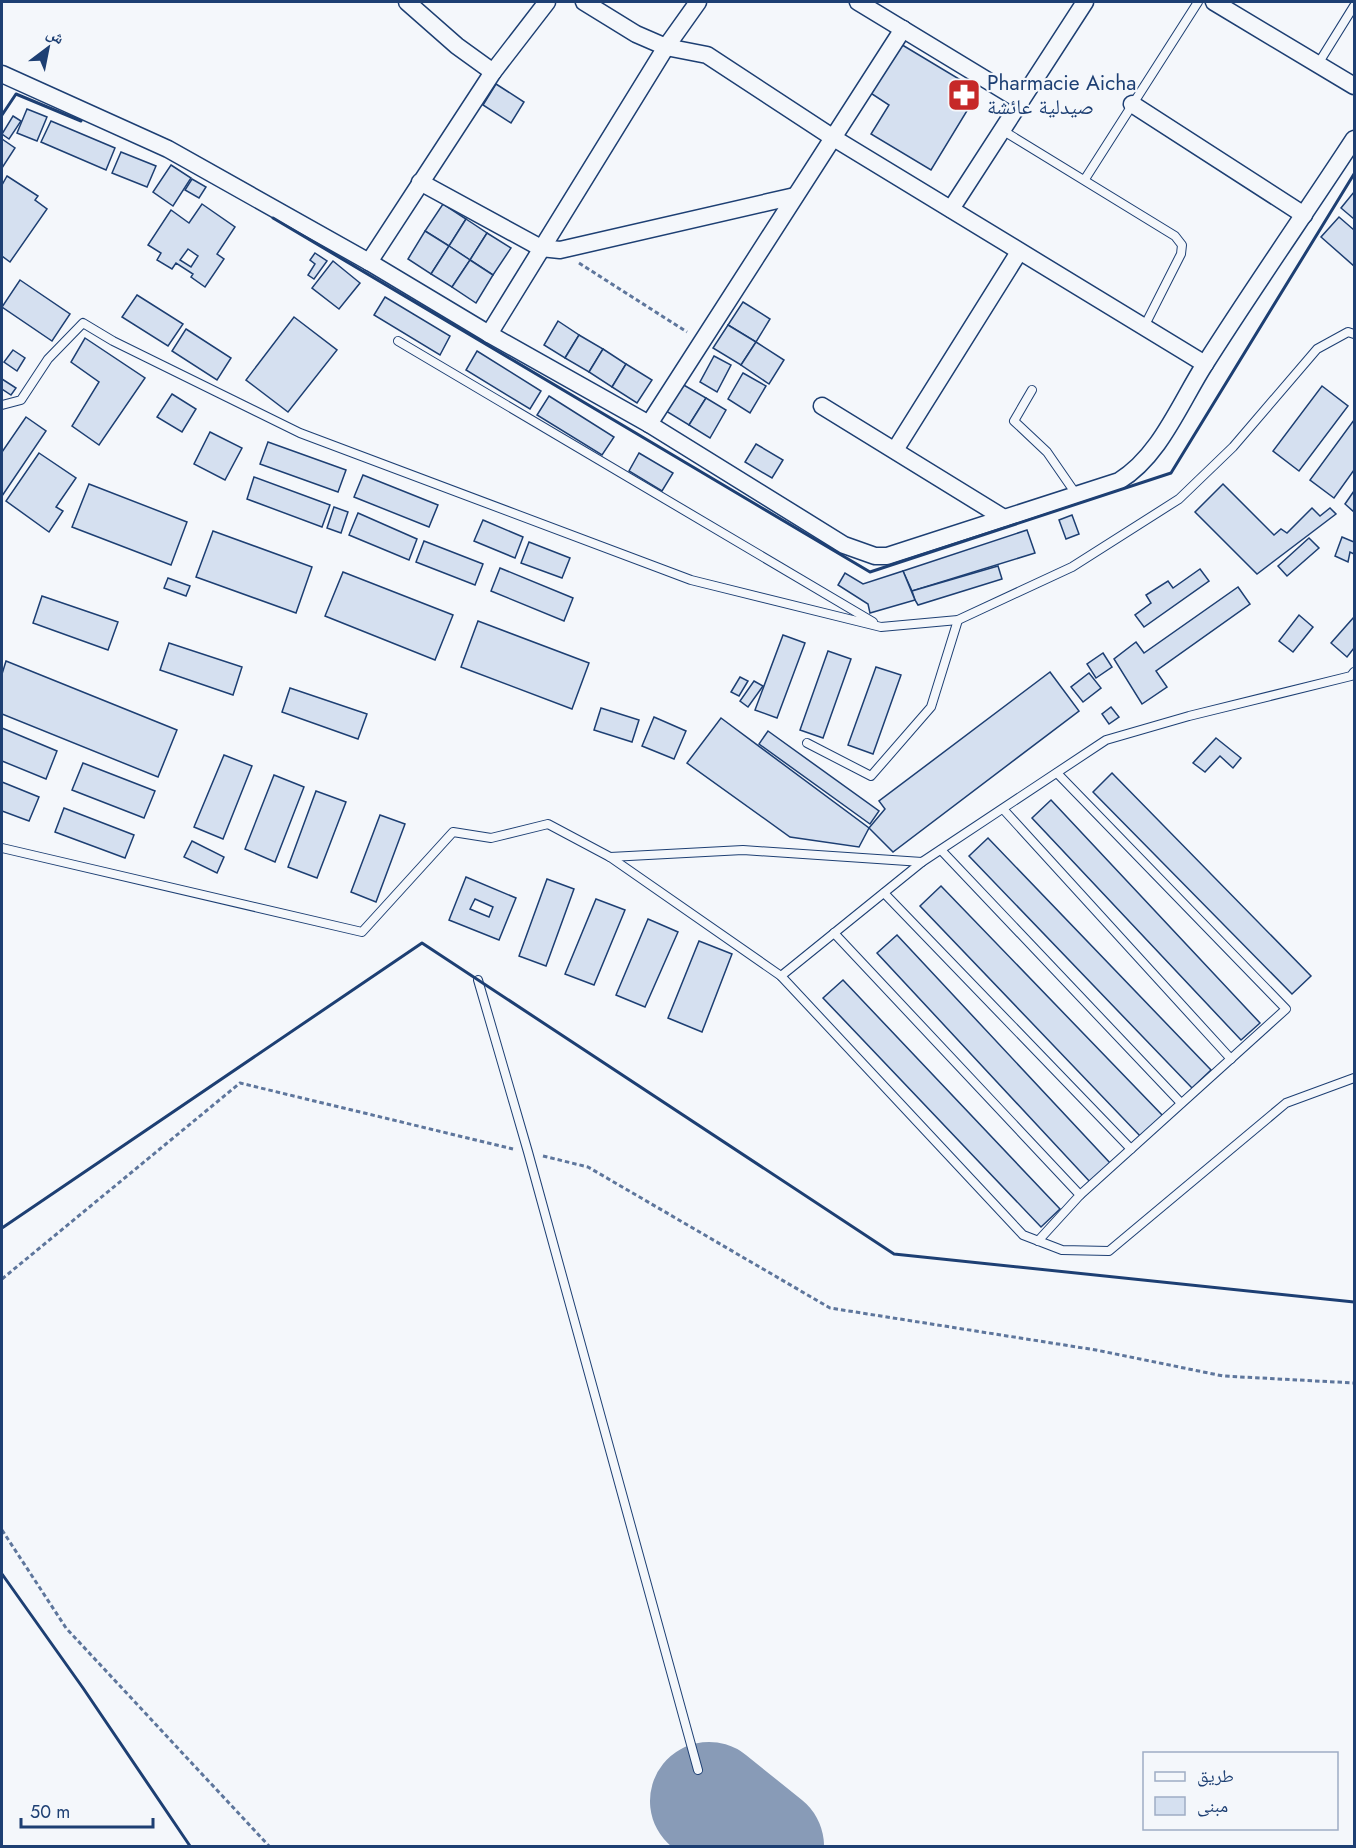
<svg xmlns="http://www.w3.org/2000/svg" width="1356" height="1848" font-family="Jost,'Noto Naskh Arabic',sans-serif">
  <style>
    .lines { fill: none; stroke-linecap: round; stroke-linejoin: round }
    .runway { stroke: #889bb7; stroke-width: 118 }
    .building { fill: #d5e0f0; stroke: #1d3f73; stroke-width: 1.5; fill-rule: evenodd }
    .service-casing { stroke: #1d3f73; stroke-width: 10 }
    .minor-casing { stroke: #1d3f73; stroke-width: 19 }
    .path { stroke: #5e769c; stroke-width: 3; stroke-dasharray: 4.5 3; stroke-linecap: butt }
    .service { stroke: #f4f7fb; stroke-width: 8 }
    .minor { stroke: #f4f7fb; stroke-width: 16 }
    .wall { stroke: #1d3f73; stroke-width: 3 }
    .labels { text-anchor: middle; stroke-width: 4.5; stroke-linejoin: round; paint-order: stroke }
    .poi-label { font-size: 21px; fill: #1d3f73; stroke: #f4f7fb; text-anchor: start }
  </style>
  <rect width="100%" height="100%" fill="#f4f7fb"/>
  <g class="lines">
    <!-- runway -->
    <polyline class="runway" points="709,1801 765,1846"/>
  </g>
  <!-- building -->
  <g class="building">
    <polygon points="899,43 979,91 931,170 871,134 889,105 869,92"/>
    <polygon points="496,84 524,102 511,123 483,105"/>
    <polygon points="27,109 47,117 37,141 17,133"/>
    <polygon points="13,116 21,121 9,139 2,134"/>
    <polygon points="51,121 115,148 106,170 41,142"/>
    <polygon points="2,139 15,148 2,168"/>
    <polygon points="121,152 156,166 147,187 112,173"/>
    <polygon points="171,165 191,178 173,206 153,192"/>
    <polygon points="7,176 38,196 35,200 47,209 10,262 2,256 2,185"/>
    <polygon points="192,179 206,187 199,198 185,190"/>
    <polygon points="1354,192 1354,219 1341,208"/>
    <path d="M 202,204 L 235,227 L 217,254 L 224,259 L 205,287 L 191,277 L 193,274 L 176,263 L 172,269 L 157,260 L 161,253 L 148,245 L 171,210 L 189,223 ZM 188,249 L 198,256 L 191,267 L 180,260 Z"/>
    <polygon points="443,204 466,219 449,246 425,231"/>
    <polygon points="1339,217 1354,230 1354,266 1321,237"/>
    <polygon points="466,219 487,233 470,260 449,246"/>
    <polygon points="425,231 449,246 431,274 408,259"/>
    <polygon points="487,233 511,248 493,275 470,260"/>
    <polygon points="449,246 470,260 452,287 431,274"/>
    <polygon points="315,253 327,261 314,279 308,275 315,264 310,260"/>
    <polygon points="470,260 493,275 476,303 452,287"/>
    <polygon points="333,261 360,283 339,309 312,288"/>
    <polygon points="20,280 70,314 52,341 2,307"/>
    <polygon points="137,295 183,324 168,346 122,317"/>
    <polygon points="385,297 450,336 440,355 374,315"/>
    <polygon points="743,302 770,319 756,342 728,325"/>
    <polygon points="294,317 337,350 288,412 246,380"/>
    <polygon points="558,321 579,335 565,358 544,345"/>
    <polygon points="728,325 756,342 741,365 713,348"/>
    <polygon points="186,329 231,358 217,380 172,351"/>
    <polygon points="579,335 603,349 589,372 565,358"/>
    <polygon points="85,338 145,378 99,445 72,426 99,382 71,362"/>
    <polygon points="756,342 784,360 769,384 741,365"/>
    <polygon points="603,349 626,364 612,387 589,372"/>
    <polygon points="13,350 25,358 17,371 4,362"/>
    <polygon points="477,351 541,391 530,409 466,370"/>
    <polygon points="714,356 731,365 717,392 700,382"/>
    <polygon points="626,364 652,380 637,403 612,387"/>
    <polygon points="743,373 766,386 750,413 728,399"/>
    <polygon points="2,379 16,388 11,395 2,389"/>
    <polygon points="682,384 706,398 689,425 666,411"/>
    <polygon points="1322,386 1348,406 1299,471 1273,451"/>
    <polygon points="172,394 196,409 182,432 157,417"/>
    <polygon points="549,396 614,437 602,455 537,415"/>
    <polygon points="706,398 726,410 710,438 689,425"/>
    <polygon points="26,417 46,431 2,496 2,452"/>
    <polygon points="1354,420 1354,470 1334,498 1310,480"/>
    <polygon points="210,432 242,448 225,480 194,464"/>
    <polygon points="268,442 346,470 338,492 260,464"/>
    <polygon points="756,444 783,460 772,478 745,462"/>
    <polygon points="39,453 76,478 56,507 63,511 49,532 6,501"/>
    <polygon points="639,453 673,473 662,491 629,471"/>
    <polygon points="363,475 438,505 429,527 354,497"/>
    <polygon points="254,477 330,505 322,527 247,499"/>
    <polygon points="89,484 187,522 171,565 72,527"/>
    <polygon points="1223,484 1274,535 1281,529 1287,533 1312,508 1320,516 1330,508 1336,514 1257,574 1195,512"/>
    <polygon points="1354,491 1354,512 1345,504"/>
    <polygon points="334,507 348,512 341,533 327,528"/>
    <polygon points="358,513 417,539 409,560 349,535"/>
    <polygon points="1072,515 1079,534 1066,539 1059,520"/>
    <polygon points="483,520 523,537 515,558 474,541"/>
    <polygon points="1027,530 1035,553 912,591 903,571"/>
    <polygon points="213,531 312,567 296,613 196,577"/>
    <polygon points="1342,537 1354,542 1354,554 1350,552 1348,562 1335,556"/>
    <polygon points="1309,538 1319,548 1287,576 1278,566"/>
    <polygon points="424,541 483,564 475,585 416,562"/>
    <polygon points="529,542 570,558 562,578 521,563"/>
    <polygon points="998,566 1002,579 918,605 915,600 912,591"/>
    <polygon points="500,568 573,598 564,621 491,591"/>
    <polygon points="1200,569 1209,581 1144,627 1135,615 1151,603 1146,595 1168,581 1173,588"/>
    <polygon points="903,571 915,600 870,613 868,604 838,585 845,573 863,584"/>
    <polygon points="343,572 453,615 435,660 325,616"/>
    <polygon points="168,578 190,586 186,596 164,588"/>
    <polygon points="1238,587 1250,604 1156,671 1167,687 1142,704 1114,659 1136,642 1144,653"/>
    <polygon points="42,596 118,622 108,650 33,623"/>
    <polygon points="1299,615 1313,627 1293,652 1279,641"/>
    <polygon points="1354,617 1354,648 1347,657 1331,643"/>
    <polygon points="478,621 589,663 572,709 461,667"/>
    <polygon points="783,635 805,643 777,718 755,710"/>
    <polygon points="169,643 242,667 233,695 160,670"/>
    <polygon points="828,651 851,659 823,738 800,730"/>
    <polygon points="1103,653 1112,667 1096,678 1087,664"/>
    <polygon points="6,661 177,730 158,777 2,714 2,674"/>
    <polygon points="876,667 901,675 873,754 848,745"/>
    <polygon points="1050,672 1079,711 893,852 869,828 885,809 879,801"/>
    <polygon points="1089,673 1101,688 1083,702 1071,687"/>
    <polygon points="740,677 748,681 739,696 731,692"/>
    <polygon points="754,681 763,686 748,707 740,701"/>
    <polygon points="290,688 367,714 358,739 282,712"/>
    <polygon points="1111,707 1119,717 1109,724 1102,714"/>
    <polygon points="601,708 639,720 632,742 594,730"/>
    <polygon points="654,717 686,731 674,759 642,746"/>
    <polygon points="721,718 869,828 859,847 790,837 687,763"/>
    <polygon points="2,728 57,751 46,779 2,761"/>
    <polygon points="768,731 879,811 870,824 759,744"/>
    <polygon points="1216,738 1241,758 1233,768 1220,756 1205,772 1193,763"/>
    <polygon points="224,755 252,766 223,839 194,827"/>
    <polygon points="83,763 155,791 144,818 72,790"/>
    <polygon points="1112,773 1311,976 1292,994 1093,792"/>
    <polygon points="274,775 304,787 275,862 245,849"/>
    <polygon points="2,782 39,797 29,821 2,811"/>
    <polygon points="316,791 346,802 317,878 288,867"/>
    <polygon points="1051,800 1260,1023 1241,1040 1032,818"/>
    <polygon points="64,808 134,835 125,858 55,832"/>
    <polygon points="380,815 405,824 376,902 351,892"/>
    <polygon points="988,838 1211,1070 1192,1088 969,856"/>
    <polygon points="192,841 224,857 217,873 184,857"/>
    <path d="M 466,877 L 516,898 L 499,940 L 449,920 ZM 475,899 L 493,907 L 489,917 L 470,909 Z"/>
    <polygon points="547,879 574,889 546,966 519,956"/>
    <polygon points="941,886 1164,1117 1142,1138 920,906"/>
    <polygon points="596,899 625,910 594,985 565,974"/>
    <polygon points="648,919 678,932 645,1007 616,995"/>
    <polygon points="897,935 1111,1164 1091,1183 877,953"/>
    <polygon points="699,941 732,954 702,1032 668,1018"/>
    <polygon points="843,980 1060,1209 1041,1227 823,998"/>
  </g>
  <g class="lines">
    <defs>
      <g id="service">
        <polyline points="1318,64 1354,6"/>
        <polyline points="1002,130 1175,236 1182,245 1181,254 1144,327"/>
        <polyline points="1085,179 1198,2"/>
        <polyline points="398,341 873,622"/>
        <polyline points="1032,390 1014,421 1047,452 1076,494"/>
        <polyline points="2,405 21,400 48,359 83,323 113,341 300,433 691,580 881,627 958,620 1072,567 1179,499 1233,447 1317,349 1348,332 1354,334"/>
        <polyline points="807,743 871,776 931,707 958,620"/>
        <polyline points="1057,773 1286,1009 1080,1195"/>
        <polyline points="1003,809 1231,1059"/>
        <polyline points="2,848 362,932 453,832 491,838 548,824 610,857 781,976 1023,1235 1062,1250 1109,1251 1286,1103 1354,1078"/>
        <polyline points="941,850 1181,1103"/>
        <polyline points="610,857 743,850 922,862 1106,740 1189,716 1351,676 1354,672"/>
        <polyline points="884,893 1131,1149"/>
        <polyline points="834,933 1080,1195 1038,1241"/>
        <polyline points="781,976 922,862"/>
        <polyline points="478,980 528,1152 698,1770"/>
      </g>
      <g id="minor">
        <polyline points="407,2 457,46 493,72"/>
        <path d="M 547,2 L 493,72 L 369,262 L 489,334 L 649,424 L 844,545 L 875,556 L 887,556 L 1119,481 C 1160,456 1180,403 1205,364 C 1253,288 1305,214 1354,139"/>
        <polyline points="584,2 636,34 666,47 707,55 832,137 1205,364"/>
        <polyline points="858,2 1021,101"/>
        <polyline points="1214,2 1354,86"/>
        <polyline points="2,74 168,149 369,262"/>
        <polyline points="1132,104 1304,215"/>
        <polyline points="420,182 541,248 560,250 795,196"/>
        <polyline points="951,209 1085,2"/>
        <polyline points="489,334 666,47 698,2"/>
        <polyline points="822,406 1004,518"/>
        <polyline points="649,424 903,29"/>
        <polyline points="895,450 1019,252"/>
      </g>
    </defs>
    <!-- service casing -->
    <use href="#service" class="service-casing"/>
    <!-- minor casing -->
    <use href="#minor" class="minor-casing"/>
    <!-- path -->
    <g class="path">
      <polyline points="579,263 687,332"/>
      <polyline points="543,1156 588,1167 830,1308 1096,1350 1223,1376 1354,1383"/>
      <polyline points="2,1279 240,1083 513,1149"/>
      <polyline points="2,1530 66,1628 269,1846"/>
    </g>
    <!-- service -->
    <use href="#service" class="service"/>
    <!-- minor -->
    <use href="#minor" class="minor"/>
    <!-- wall -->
    <g class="wall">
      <polyline points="2,115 16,94 81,121"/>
      <polyline points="273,218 870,572 1171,473 1354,174"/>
      <polyline points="2,1228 422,943 894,1254 1354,1302"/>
      <polyline points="2,1574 83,1688 190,1846"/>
    </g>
  </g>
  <!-- icons -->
  <defs>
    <symbol id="pharmacy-square" viewBox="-11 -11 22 22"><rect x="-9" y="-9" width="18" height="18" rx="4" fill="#c62828" stroke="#f4f7fb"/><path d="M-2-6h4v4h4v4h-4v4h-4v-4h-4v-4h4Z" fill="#fff"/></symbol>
  </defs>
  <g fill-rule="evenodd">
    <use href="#pharmacy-square" x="945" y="76" width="38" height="38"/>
  </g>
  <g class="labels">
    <!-- poi labels -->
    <g class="poi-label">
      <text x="987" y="90">Pharmacie Aicha<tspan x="987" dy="24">صيدلية عائشة</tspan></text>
    </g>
  </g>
  <!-- border -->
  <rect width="1356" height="1848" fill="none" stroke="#1d3f73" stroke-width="6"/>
  <!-- legend -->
  <rect x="1143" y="1752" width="195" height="78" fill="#f4f7fb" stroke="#9eadc5" stroke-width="1.5"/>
  <rect x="1155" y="1772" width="30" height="9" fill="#f4f7fb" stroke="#9eadc5" stroke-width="1.5"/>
  <text x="1197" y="1782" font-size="18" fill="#1d3f73">طريق</text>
  <rect x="1155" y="1797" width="30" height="18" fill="#d5e0f0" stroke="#9eadc5" stroke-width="1.5"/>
  <text x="1197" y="1812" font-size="18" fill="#1d3f73">مبنى</text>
  <!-- north arrow -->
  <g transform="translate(48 48) rotate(32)" stroke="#f4f7fb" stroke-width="4.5" paint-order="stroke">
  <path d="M0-4.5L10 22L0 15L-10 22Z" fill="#1d3f73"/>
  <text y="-9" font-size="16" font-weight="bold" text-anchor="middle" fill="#1d3f73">ش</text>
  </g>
  <!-- scale -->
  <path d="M21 1818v9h132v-9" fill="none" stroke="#1d3f73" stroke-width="3"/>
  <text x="30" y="1818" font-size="18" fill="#1d3f73" stroke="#f4f7fb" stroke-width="4.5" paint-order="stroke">50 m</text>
</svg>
